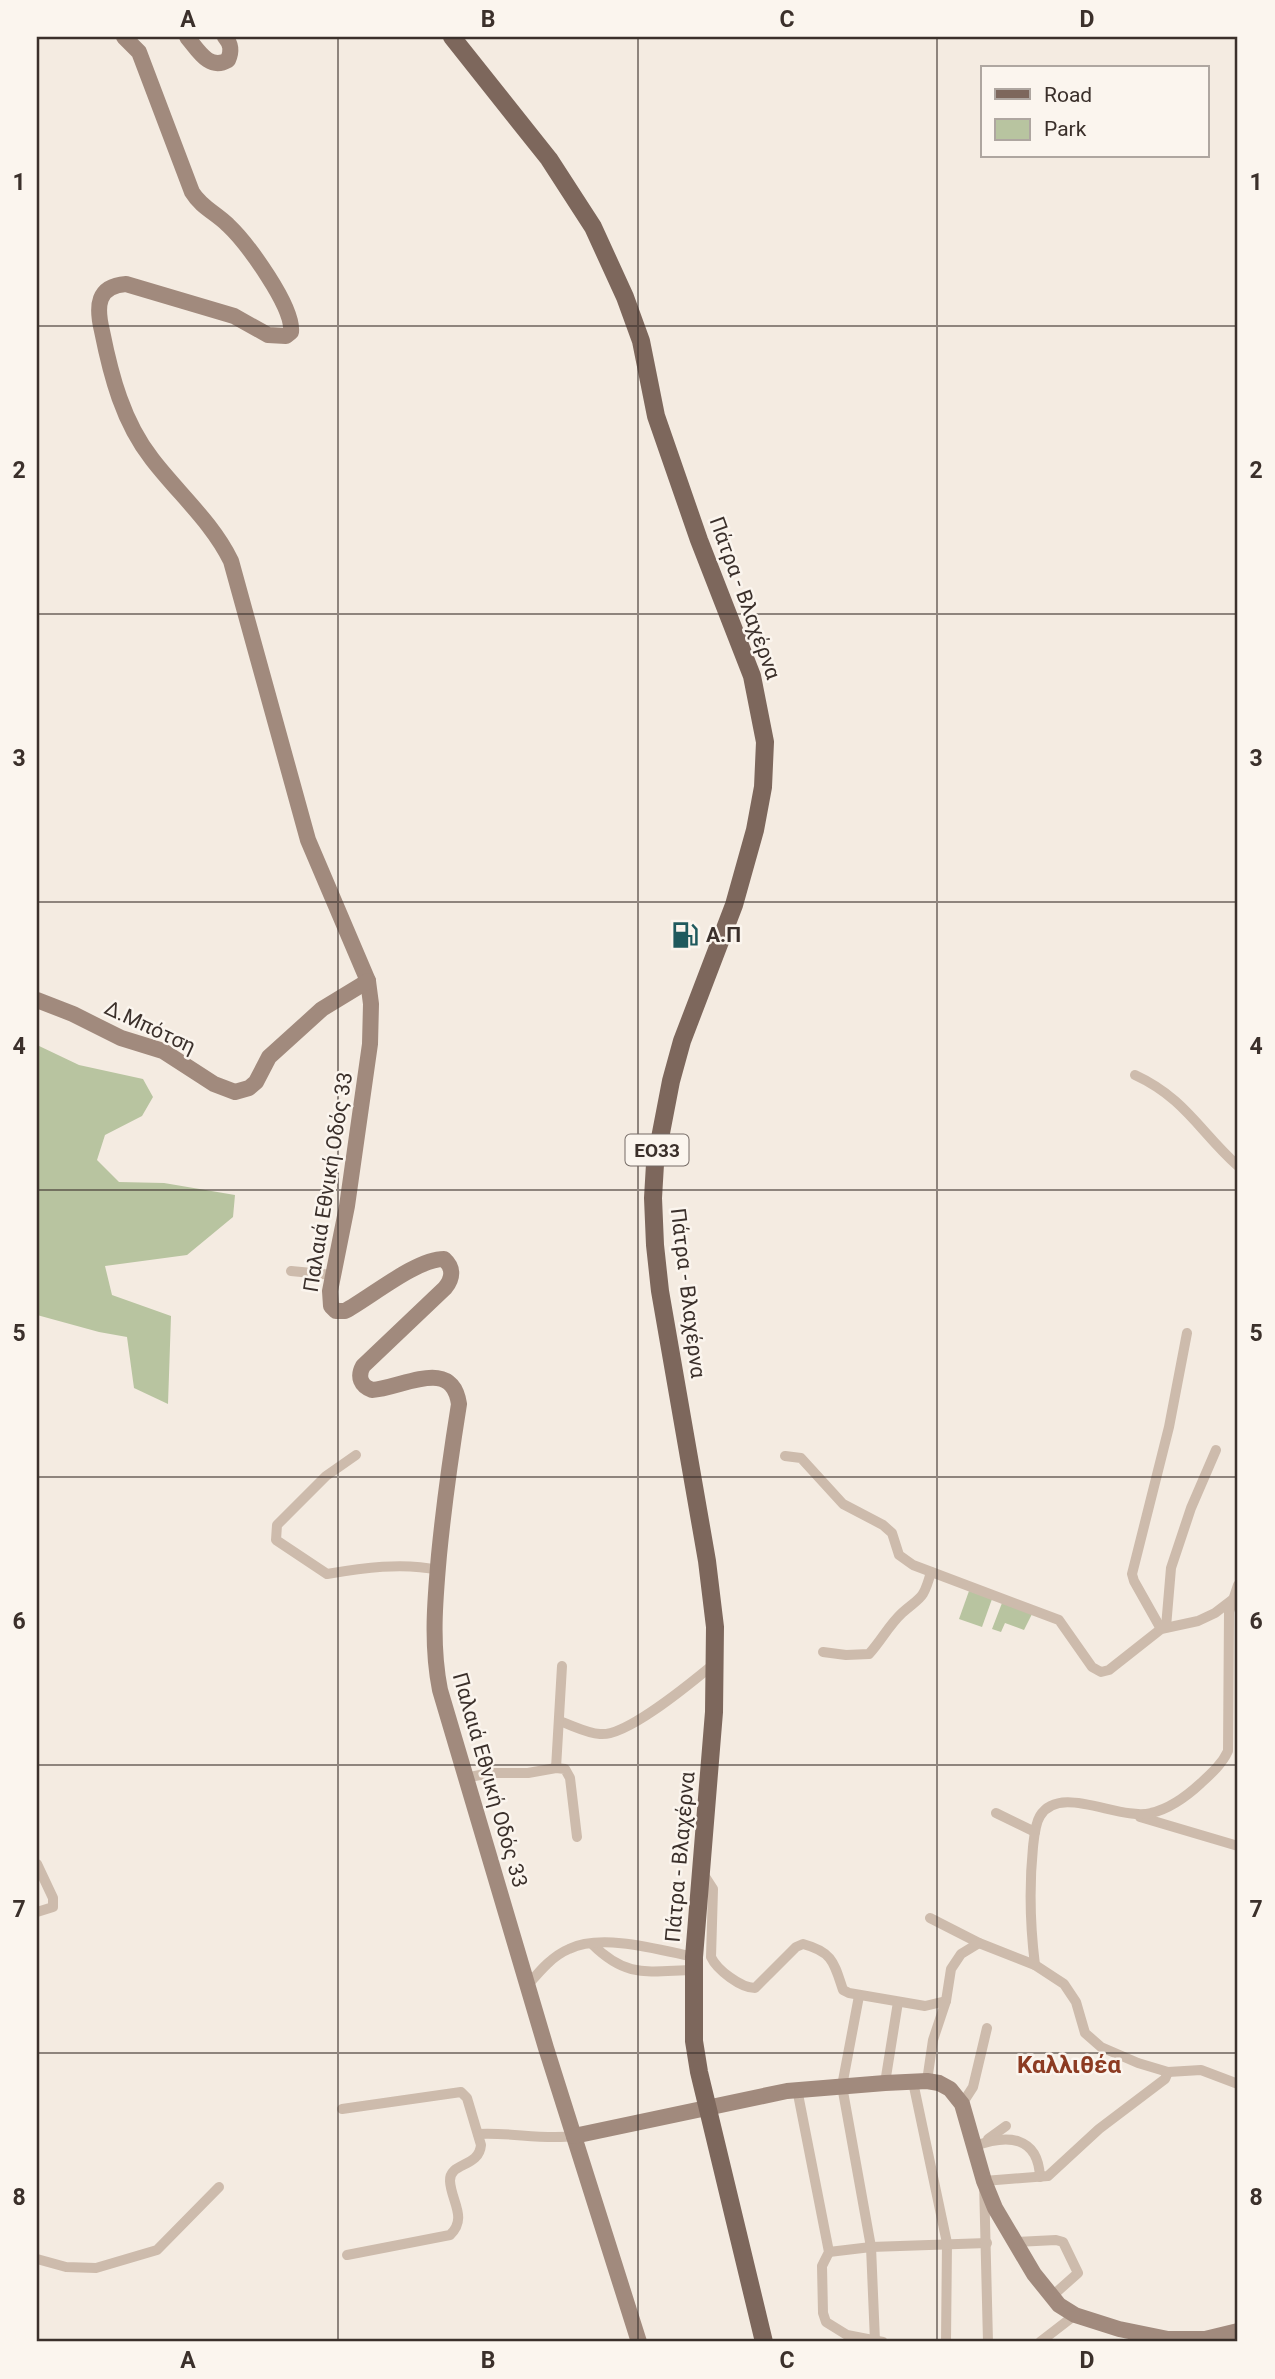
<svg xmlns="http://www.w3.org/2000/svg" width="1275" height="2379" font-family="Roboto,sans-serif">
  <style>
    .green { fill: #b8c4a0 }
    .lines { fill: none; stroke-linecap: round; stroke-linejoin: round }
    .street { stroke: #cdbbac; stroke-width: 10 }
    .secondary { stroke: #a18a7d; stroke-width: 16 }
    .primary { stroke: #7d675c; stroke-width: 18 }
    .grid { fill: none; stroke: #3b302b; stroke-width: 2; stroke-opacity: 0.55 }
    .labels { text-anchor: middle; stroke-width: 5; stroke-linejoin: round; paint-order: stroke }
    .shield { fill: #fbf5ee; stroke: #756b66; stroke-width: 2 }
    .shield-label { font-size: 19px; font-weight: bold; fill: #3b302b }
    .street-label { font-size: 21px; fill: #3b302b; stroke: #fbf5ee }
    .poi-label { font-size: 21px; font-weight: bold; fill: #3b302b; stroke: #fbf5ee; text-anchor: start }
    .quarter-label { font-size: 24px; font-weight: bold; fill: #8c3b22; stroke: #fbf5ee }
    .neatline { fill: none; stroke: #3b302b; stroke-width: 2.5 }
    .grid-label { font-size: 23px; text-anchor: middle; font-weight: bold; fill: #3b302b }
  </style>
  <rect width="100%" height="100%" fill="#f4ebe1"/>
  <!-- green -->
  <g class="green">
    <polygon points="37,1045 79,1065 143,1079 153,1097 142,1116 105,1135 97,1160 119,1182 164,1183 235,1195 233,1217 187,1255 105,1266 112,1295 171,1316 168,1404 134,1388 127,1337 99,1332 37,1315"/>
    <polygon points="969,1591 992,1599 982,1627 959,1619"/>
    <polygon points="1002,1603 1032,1614 1024,1630 1005,1623 1001,1632 992,1629"/>
  </g>
  <g class="lines">
    <!-- street -->
    <g class="street">
      <path d="M 1135,1075 C 1185,1098 1200,1132 1238,1166"/>
      <polyline points="291,1271 333,1275"/>
      <path d="M 356,1455 L 326,1476 L 277,1525 L 276,1540 L 327,1574 C 362,1568 403,1562 438,1570"/>
      <polyline points="785,1456 801,1458 843,1504 883,1525 892,1533 899,1555 913,1565 1059,1620 1092,1667 1101,1672 1109,1670 1161,1629 1198,1621 1215,1613 1232,1600 1238,1600"/>
      <polyline points="1166,1627 1171,1568 1191,1508 1216,1450"/>
      <polyline points="1161,1629 1134,1581 1132,1574 1169,1427 1187,1333"/>
      <path d="M 823,1652 L 846,1655 L 869,1654 C 881,1641 889,1625 902,1613 C 921,1596 923,1601 931,1572"/>
      <path d="M 559,1721 C 572,1725 586,1733 600,1734 C 627,1737 693,1681 715,1663"/>
      <polyline points="556,1768 562,1666"/>
      <polyline points="465,1778 490,1773 528,1773 556,1768 565,1769 570,1778 577,1837"/>
      <polyline points="996,1813 1035,1832"/>
      <polyline points="1140,1817 1238,1846"/>
      <polyline points="37,1864 53,1898 53,1907 37,1912"/>
      <path d="M 702,1872 L 713,1889 L 711,1957 C 717,1970 741,1988 755,1988 L 796,1947 L 803,1944 C 833,1952 834,1963 843,1990 L 849,1993 L 925,2006 L 946,2001"/>
      <polyline points="930,1918 979,1943 1035,1965 1064,1984 1076,2002 1085,2033 1101,2047 1138,2063 1168,2072 1201,2070 1238,2084"/>
      <path d="M 592,1944 C 627,1979 648,1971 694,1970"/>
      <path d="M 1035,1965 C 1030,1925 1029,1887 1033,1847 C 1034,1838 1035,1824 1040,1816 C 1060,1783 1119,1821 1151,1813 C 1169,1809 1187,1796 1201,1783 C 1212,1773 1222,1764 1228,1751 L 1229,1612 L 1238,1585"/>
      <path d="M 527,1986 C 539,1972 552,1956 569,1949 C 602,1933 660,1950 694,1957"/>
      <polyline points="859,1996 842,2086 871,2247 875,2341"/>
      <polyline points="927,2081 933,2040 946,2001 951,1969 961,1954 979,1943"/>
      <polyline points="913,2082 947,2243 946,2342"/>
      <polyline points="885,2083 898,2002"/>
      <polyline points="797,2089 829,2252 822,2266 823,2313 826,2322 847,2335 883,2342"/>
      <polyline points="962,2104 973,2087 987,2028"/>
      <path d="M 342,2109 L 461,2092 L 467,2098 L 481,2145 C 479,2168 449,2162 450,2181 C 451,2201 468,2218 450,2235 L 347,2255"/>
      <path d="M 478,2134 C 510,2132 542,2140 574,2136"/>
      <polyline points="988,2139 1006,2126"/>
      <path d="M 975,2146 C 1008,2134 1038,2136 1040,2177"/>
      <polyline points="1016,2242 1056,2240 1063,2242 1078,2273 1051,2297"/>
      <polyline points="829,2252 871,2247 987,2243"/>
      <polyline points="37,2259 66,2267 96,2268 157,2250 219,2187"/>
      <polyline points="988,2342 984,2181 1048,2176 1099,2129 1165,2079 1168,2072"/>
      <polyline points="1040,2342 1075,2315"/>
    </g>
    <!-- secondary -->
    <g class="secondary">
      <path d="M 124,37 L 139,52 L 192,192 C 201,207 216,213 228,225 C 247,243 294,307 291,332 L 286,336 L 268,335 L 234,316 L 126,284 C 97,286 96,306 102,331 C 111,376 123,422 152,459 C 178,493 212,522 231,561 L 308,840 L 368,981 L 371,1004 L 370,1044 L 347,1206 L 330,1291 L 331,1306 L 336,1311 L 345,1311 C 371,1297 416,1259 444,1259 C 454,1268 453,1278 445,1288 L 363,1366 C 357,1377 361,1386 372,1390 C 403,1388 452,1356 459,1404 C 451,1454 444,1504 439,1555 C 435,1600 431,1645 440,1690 L 546,2048 L 639,2342"/>
      <path d="M 187,37 C 198,50 209,71 228,60 C 232,51 231,44 225,37"/>
      <polyline points="37,1000 73,1014 121,1038 163,1051 214,1084 235,1092 249,1088 256,1082 269,1057 322,1009 368,981"/>
      <polyline points="574,2136 787,2091 885,2083 927,2081 939,2083 950,2089 962,2104 984,2181 995,2208 1034,2274 1059,2305 1075,2315 1119,2329 1168,2339 1205,2339 1238,2331"/>
    </g>
    <!-- primary -->
    <polyline class="primary" points="452,37 549,159 593,227 625,297 641,341 656,416 699,540 752,676 765,742 763,787 755,830 734,905 682,1041 671,1081 655,1164 653,1198 655,1245 660,1291 707,1561 715,1627 714,1712 694,1957 694,2041 699,2072 764,2342"/>
  </g>
  <!-- grid -->
  <path class="grid" d="M 338,37 L 338,2342M 638,37 L 638,2342M 937,37 L 937,2342M 37,326 L 1238,326M 37,614 L 1238,614M 37,902 L 1238,902M 37,1190 L 1238,1190M 37,1477 L 1238,1477M 37,1765 L 1238,1765M 37,2053 L 1238,2053"/>
  <!-- icons -->
  <defs>
    <symbol id="fuel-bare" viewBox="-9 -9 18 18"><path d="M-5.5-6h7V0h2V4h1.3V-2.5L3-4.5l.8-.8L6-3V5H2.5V1h-1V6h-7ZM-4.2-4.7v3.2H.2V-4.7Z" fill="#1f5a5e" stroke="#fbf5ee" stroke-width="2.5" paint-order="stroke"/></symbol>
  </defs>
  <g fill-rule="evenodd">
    <use href="#fuel-bare" x="666" y="916" width="38" height="38"/>
  </g>
  <g class="labels">
    <!-- shield labels -->
    <rect class="shield" x="625.5" y="1134.5" width="63" height="31" rx="5"/>
    <g class="shield-label">
      <text x="657" y="1157">ΕΟ33</text>
    </g>
    <!-- street labels -->
    <g class="street-label">
      <text transform="translate(745 598) rotate(70)" y="7">Πάτρα - Βλαχέρνα</text>
      <text transform="translate(150 1027) rotate(25)" y="7">Δ.Μπότση</text>
      <text transform="translate(328 1182) rotate(-81)" y="7">Παλαιά Εθνική Οδός 33</text>
      <text transform="translate(688 1293) rotate(83)" y="7">Πάτρα - Βλαχέρνα</text>
      <text transform="translate(490 1780) rotate(74)" y="7">Παλαιά Εθνική Οδός 33</text>
      <text transform="translate(680 1857) rotate(-85)" y="7">Πάτρα - Βλαχέρνα</text>
    </g>
    <!-- poi labels -->
    <g class="poi-label">
      <text x="706" y="942">Α.Π</text>
    </g>
    <!-- quarter labels -->
    <g class="quarter-label">
      <text x="1069" y="2073">Καλλιθέα</text>
    </g>
  </g>
  <!-- border -->
  <rect width="1275" height="2379" fill="none" stroke="#fbf5ee" stroke-width="77"/>
  <!-- legend -->
  <rect x="981" y="66" width="228" height="91" fill="#fbf5ee" stroke="#aea6a0" stroke-width="2"/>
  <rect x="995" y="89" width="35" height="10" fill="#7d675c" stroke="#aea6a0" stroke-width="2"/>
  <text x="1044" y="102" font-size="21" fill="#3b302b">Road</text>
  <rect x="995" y="119" width="35" height="21" fill="#b8c4a0" stroke="#aea6a0" stroke-width="2"/>
  <text x="1044" y="136" font-size="21" fill="#3b302b">Park</text>
  <rect x="38" y="38" width="1198" height="2302" class="neatline"/>
  <g class="grid-label">
    <text x="188" y="27">A</text>
    <text x="488" y="27">B</text>
    <text x="787" y="27">C</text>
    <text x="1087" y="27">D</text>
    <text x="19" y="190">1</text>
    <text x="1256" y="190">1</text>
    <text x="19" y="478">2</text>
    <text x="1256" y="478">2</text>
    <text x="19" y="766">3</text>
    <text x="1256" y="766">3</text>
    <text x="19" y="1054">4</text>
    <text x="1256" y="1054">4</text>
    <text x="19" y="1341">5</text>
    <text x="1256" y="1341">5</text>
    <text x="19" y="1629">6</text>
    <text x="1256" y="1629">6</text>
    <text x="19" y="1917">7</text>
    <text x="1256" y="1917">7</text>
    <text x="19" y="2205">8</text>
    <text x="1256" y="2205">8</text>
    <text x="188" y="2368">A</text>
    <text x="488" y="2368">B</text>
    <text x="787" y="2368">C</text>
    <text x="1087" y="2368">D</text>
  </g>
</svg>
